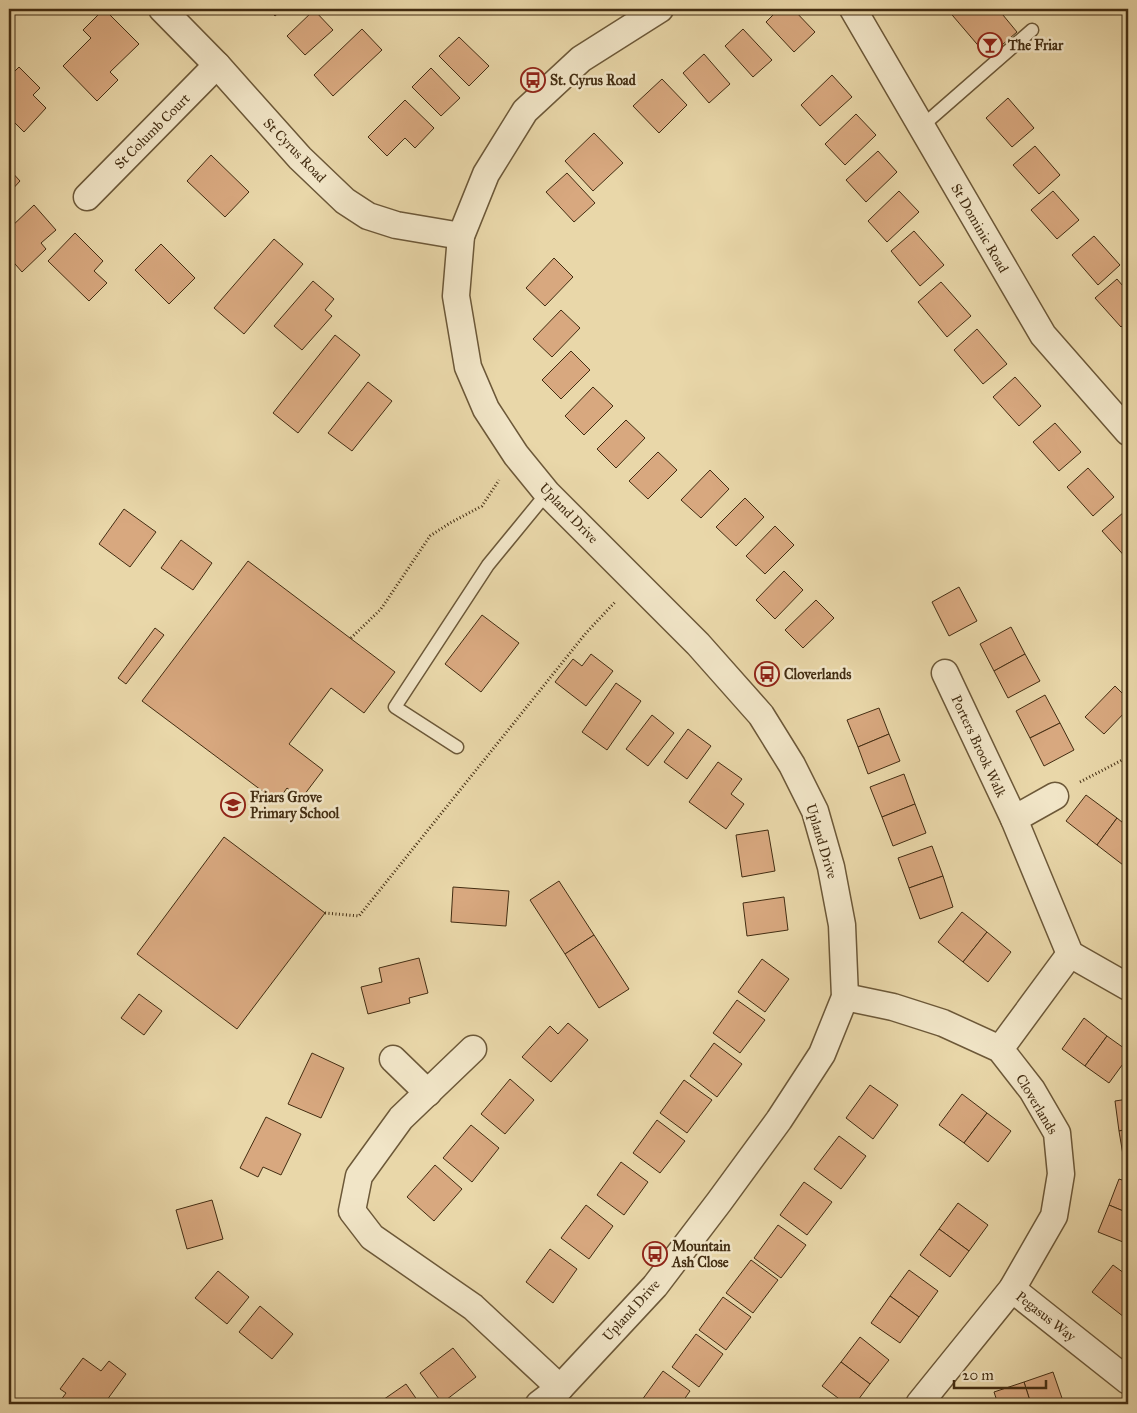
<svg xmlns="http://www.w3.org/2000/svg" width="1137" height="1413" font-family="'IM FELL Great Primer',serif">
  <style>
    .building { fill: #d8a87f; stroke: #432d12 }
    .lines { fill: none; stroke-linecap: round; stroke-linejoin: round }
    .lane-casing { stroke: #6c5838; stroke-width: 15 }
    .street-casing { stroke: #6c5838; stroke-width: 29 }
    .path { stroke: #432d12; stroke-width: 3; stroke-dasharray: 1 2.5; stroke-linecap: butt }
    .lane { stroke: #f1e5c7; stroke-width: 12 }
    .street { stroke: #f1e5c7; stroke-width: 26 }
    .labels { text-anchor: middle; stroke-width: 5; stroke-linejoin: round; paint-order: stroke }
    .poi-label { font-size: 14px; font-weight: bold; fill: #432d12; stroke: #f1e5c7; text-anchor: start }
    .street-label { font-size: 14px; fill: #432d12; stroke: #f1e5c7 }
  </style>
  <rect width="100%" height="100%" fill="#e9d7a9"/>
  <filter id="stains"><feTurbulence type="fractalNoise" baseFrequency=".004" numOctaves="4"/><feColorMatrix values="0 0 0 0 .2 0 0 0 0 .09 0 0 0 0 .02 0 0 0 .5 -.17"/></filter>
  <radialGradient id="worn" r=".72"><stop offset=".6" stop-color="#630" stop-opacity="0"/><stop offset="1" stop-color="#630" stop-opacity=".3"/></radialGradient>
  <!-- building -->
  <g class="building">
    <polygon points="104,9 139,44 110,72 118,80 97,101 63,66 91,38 83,30"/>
    <polygon points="268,9 283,9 275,16"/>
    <polygon points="779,9 793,9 815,32 794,52 766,22"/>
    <polygon points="947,9 998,9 1017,32 988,57"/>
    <polygon points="314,10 333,30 305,55 287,36"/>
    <polygon points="362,29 382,50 333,96 314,75"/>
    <polygon points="743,29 772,60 753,77 725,46"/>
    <polygon points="459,37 489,66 469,86 439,56"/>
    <polygon points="704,54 730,84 709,103 683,73"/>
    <polygon points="19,67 40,88 33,95 46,108 24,132 9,117 9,77"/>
    <polygon points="431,68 460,98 441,116 412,87"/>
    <polygon points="832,75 852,97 820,126 801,105"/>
    <polygon points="662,79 687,105 659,133 633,106"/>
    <polygon points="1008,98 1034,128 1012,147 986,118"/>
    <polygon points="405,100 434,128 415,148 405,138 387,156 368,137"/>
    <polygon points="856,114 876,135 845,165 825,144"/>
    <polygon points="594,133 623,163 593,191 565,161"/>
    <polygon points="1035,146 1060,175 1039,194 1013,165"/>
    <polygon points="878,151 897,172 866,202 846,180"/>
    <polygon points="211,155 249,192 225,217 187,181"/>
    <polygon points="9,169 20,181 9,193"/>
    <polygon points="567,173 595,203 574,222 546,192"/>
    <polygon points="899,191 919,212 887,242 868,221"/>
    <polygon points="1053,191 1079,220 1057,239 1031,210"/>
    <polygon points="34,205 56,230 41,243 46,249 22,272 9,257 9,229"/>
    <polygon points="914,231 944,265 920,286 891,251"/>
    <polygon points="75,233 103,261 94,271 107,283 89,301 48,261"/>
    <polygon points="1094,236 1120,265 1098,285 1072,255"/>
    <polygon points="274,239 303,264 244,334 214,308"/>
    <polygon points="161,244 195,278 169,304 135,270"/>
    <polygon points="554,258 573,277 545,306 526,288"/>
    <polygon points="1117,279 1128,292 1128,321 1121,327 1095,298"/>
    <polygon points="313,281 334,299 325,310 332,316 302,350 274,326"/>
    <polygon points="941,282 971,316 947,337 918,302"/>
    <polygon points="561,310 580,328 552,357 533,339"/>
    <polygon points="977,329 1007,364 983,384 954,350"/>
    <polygon points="335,335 360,355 298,433 273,413"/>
    <polygon points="571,351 590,370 561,399 542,380"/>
    <polygon points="1015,377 1041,406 1019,426 993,397"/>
    <polygon points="368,382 392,401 352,451 328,433"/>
    <polygon points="593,387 613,406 584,435 565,416"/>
    <polygon points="626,420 645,438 616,468 597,449"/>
    <polygon points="1055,423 1081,452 1059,471 1033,442"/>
    <polygon points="658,452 677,470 648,499 629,481"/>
    <polygon points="1088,468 1114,497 1093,516 1067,487"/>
    <polygon points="710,470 729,489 701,518 681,500"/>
    <polygon points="745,498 764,517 736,546 716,527"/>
    <polygon points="124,509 156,532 130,567 99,544"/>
    <polygon points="1124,512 1128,517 1128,560 1102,531"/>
    <polygon points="775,526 794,545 765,574 746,556"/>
    <polygon points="181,540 212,563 193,590 161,568"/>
    <polygon points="248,561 395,672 364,713 331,688 289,744 323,770 301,799 287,788 277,802 142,701"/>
    <polygon points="784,571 803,590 775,619 756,600"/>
    <polygon points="959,587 977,621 949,636 932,602"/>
    <polygon points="816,600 834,618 803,648 785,630"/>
    <polygon points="482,615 519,643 481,692 445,664"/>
    <polygon points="1011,627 1025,654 994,671 980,644"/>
    <polygon points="155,628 164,635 126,684 118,678"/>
    <polygon points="591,654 613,671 586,706 555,682 573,659 582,666"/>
    <polygon points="1025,654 1040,681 1008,698 994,671"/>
    <polygon points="616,683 641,701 607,750 582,732"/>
    <polygon points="1115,686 1128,699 1128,709 1104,734 1085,717"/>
    <polygon points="1045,695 1060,723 1030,738 1016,711"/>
    <polygon points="879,708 889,734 858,747 847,720"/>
    <polygon points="652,715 674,733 648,766 626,749"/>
    <polygon points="1060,723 1074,750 1044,766 1030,738"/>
    <polygon points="688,729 711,746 687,779 664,762"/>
    <polygon points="889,734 900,761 868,774 858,747"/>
    <polygon points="718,762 742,779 731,794 744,804 726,829 689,802"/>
    <polygon points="904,774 915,804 882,817 870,787"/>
    <polygon points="1086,795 1117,818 1097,845 1066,821"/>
    <polygon points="915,804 926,833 893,846 882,817"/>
    <polygon points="1117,818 1128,827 1127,868 1097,845"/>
    <polygon points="768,830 775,871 742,877 736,835"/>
    <polygon points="224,837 325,913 237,1029 137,954"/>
    <polygon points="932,846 943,876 909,888 898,858"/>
    <polygon points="943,876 953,907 920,919 909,888"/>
    <polygon points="559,881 594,935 565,954 530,900"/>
    <polygon points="453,887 509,891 506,926 451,922"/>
    <polygon points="784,897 788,930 747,936 743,903"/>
    <polygon points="962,912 987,932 963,962 938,942"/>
    <polygon points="987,932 1011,952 988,982 963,962"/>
    <polygon points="594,935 629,989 599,1008 565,954"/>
    <polygon points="419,958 428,993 409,998 410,1003 368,1014 361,987 382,982 379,968"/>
    <polygon points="762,959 789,979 765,1012 738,992"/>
    <polygon points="139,994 162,1011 144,1035 121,1018"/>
    <polygon points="737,1000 765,1020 740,1053 713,1033"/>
    <polygon points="1084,1018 1107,1036 1085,1066 1062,1049"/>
    <polygon points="568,1023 588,1040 551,1082 522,1057 550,1026 558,1034"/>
    <polygon points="1107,1036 1128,1051 1128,1057 1109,1083 1085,1066"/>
    <polygon points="714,1043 742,1064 717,1097 690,1076"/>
    <polygon points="312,1053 344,1068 321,1118 288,1104"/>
    <polygon points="510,1079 534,1100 505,1134 481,1114"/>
    <polygon points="684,1080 712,1100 687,1133 660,1113"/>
    <polygon points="870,1085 898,1105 873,1139 846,1118"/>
    <polygon points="962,1094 987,1113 964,1143 939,1125"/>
    <polygon points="1128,1099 1128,1129 1119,1131 1115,1101"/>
    <polygon points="987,1113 1011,1131 988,1162 964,1143"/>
    <polygon points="266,1117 301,1134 281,1175 263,1167 258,1177 240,1168"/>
    <polygon points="657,1120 685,1141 660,1173 633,1153"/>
    <polygon points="471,1125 499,1148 472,1182 443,1158"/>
    <polygon points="1128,1129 1128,1160 1124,1161 1119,1131"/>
    <polygon points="839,1136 866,1156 841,1189 814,1169"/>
    <polygon points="621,1162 648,1182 624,1215 597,1195"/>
    <polygon points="435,1165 462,1189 434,1221 407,1197"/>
    <polygon points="1119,1179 1128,1182 1128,1213 1109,1205"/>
    <polygon points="804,1182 832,1202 807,1235 780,1215"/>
    <polygon points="212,1200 223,1239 187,1249 176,1210"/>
    <polygon points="958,1203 988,1225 969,1251 939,1229"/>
    <polygon points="586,1205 613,1226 589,1259 561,1238"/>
    <polygon points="1109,1205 1128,1213 1128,1244 1098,1232"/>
    <polygon points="778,1225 806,1245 781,1278 754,1258"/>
    <polygon points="939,1229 969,1251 950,1277 920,1255"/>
    <polygon points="550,1249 577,1269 553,1303 526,1282"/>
    <polygon points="751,1260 778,1280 753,1313 726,1293"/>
    <polygon points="1113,1265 1128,1276 1128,1310 1124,1317 1092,1292"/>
    <polygon points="909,1270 938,1291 919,1317 890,1296"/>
    <polygon points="218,1271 249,1297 227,1324 195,1298"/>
    <polygon points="890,1296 919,1317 900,1343 871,1323"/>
    <polygon points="723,1297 751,1317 726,1350 699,1330"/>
    <polygon points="260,1306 293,1334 272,1359 239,1332"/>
    <polygon points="696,1334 723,1354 699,1387 672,1367"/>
    <polygon points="860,1337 889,1360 870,1384 841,1362"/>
    <polygon points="453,1348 476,1377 442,1403 420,1373"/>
    <polygon points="83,1358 101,1371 109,1361 126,1374 104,1404 58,1404 66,1393 60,1389"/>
    <polygon points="841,1362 870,1384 855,1404 846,1404 822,1386"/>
    <polygon points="663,1371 690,1391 681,1404 639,1404"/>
    <polygon points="1053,1372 1064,1404 1031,1404 1024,1382"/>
    <polygon points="1024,1382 1031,1404 998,1404 994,1392"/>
    <polygon points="406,1384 420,1404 377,1404"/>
  </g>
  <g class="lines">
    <defs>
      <g id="lane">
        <polyline points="921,127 1032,30"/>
        <polyline points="457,747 395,707 488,565 547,493"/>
      </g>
      <g id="street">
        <polyline points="162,9 217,65 300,158 345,201 368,216 396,225 461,236"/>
        <polyline points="853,9 1043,335 1128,432"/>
        <polyline points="87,197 217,65"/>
        <polyline points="945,673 1014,819 1070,954 1128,987"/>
        <polyline points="1014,819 1055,796"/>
        <polyline points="845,997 893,1007 943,1023 1000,1049 1032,1090 1057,1133 1061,1174 1054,1216 1012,1289 919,1404"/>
        <polyline points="473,1049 401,1118 359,1176 352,1211 372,1237 473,1307 560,1388"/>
        <polyline points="1000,1049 1070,954"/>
        <polyline points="393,1059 428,1093"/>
        <polyline points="1012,1289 1128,1381"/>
        <polyline points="539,1404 560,1388 655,1286 719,1202 779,1120 822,1054 845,997 842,925 831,867 815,811 792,765 761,715 698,644 547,493 516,455 486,409 468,367 456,296 461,236 486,174 525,111 581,59 660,9"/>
      </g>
    </defs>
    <!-- lane casing -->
    <use href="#lane" class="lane-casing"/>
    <!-- street casing -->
    <use href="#street" class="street-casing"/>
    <!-- path -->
    <g class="path">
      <polyline points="351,638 381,609 430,536 450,523 482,506 499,480"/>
      <polyline points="1080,782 1128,757"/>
      <polyline points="325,913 359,916 586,633 616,601"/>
    </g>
    <!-- lane -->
    <use href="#lane" class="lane"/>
    <!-- street -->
    <use href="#street" class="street"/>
  </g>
  <!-- icons -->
  <defs>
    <symbol id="bar-ring" viewBox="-11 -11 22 22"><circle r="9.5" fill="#f1e5c7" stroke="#8f2418" stroke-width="1.5"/><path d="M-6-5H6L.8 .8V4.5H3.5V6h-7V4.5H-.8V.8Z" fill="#8f2418"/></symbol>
    <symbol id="bus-ring" viewBox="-11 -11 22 22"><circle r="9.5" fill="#f1e5c7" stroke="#8f2418" stroke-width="1.5"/><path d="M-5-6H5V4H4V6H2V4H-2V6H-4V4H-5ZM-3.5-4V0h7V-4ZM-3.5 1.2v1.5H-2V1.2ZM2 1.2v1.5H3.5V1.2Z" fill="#8f2418"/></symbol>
    <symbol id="school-ring" viewBox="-11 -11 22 22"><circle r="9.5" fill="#f1e5c7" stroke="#8f2418" stroke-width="1.5"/><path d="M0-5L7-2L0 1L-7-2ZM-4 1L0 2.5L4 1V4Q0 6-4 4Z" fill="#8f2418"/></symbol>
  </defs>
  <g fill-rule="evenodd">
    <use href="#bar-ring" x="976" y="31" width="28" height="28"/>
    <use href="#bus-ring" x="519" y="66" width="28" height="28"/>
    <use href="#bus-ring" x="753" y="660" width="28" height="28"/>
    <use href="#school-ring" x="219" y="791" width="28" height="28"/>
    <use href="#bus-ring" x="641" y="1240" width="28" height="28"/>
  </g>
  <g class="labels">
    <!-- poi labels -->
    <g class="poi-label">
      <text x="1008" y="50">The Friar</text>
      <text x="550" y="85">St. Cyrus Road</text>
      <text x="784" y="679">Cloverlands</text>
      <text x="250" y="802">Friars Grove<tspan x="250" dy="16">Primary School</tspan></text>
      <text x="672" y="1251">Mountain<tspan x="672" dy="16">Ash Close</tspan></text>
    </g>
    <!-- street labels -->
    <g class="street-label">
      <text transform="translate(152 131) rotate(-45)" y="5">St Columb Court</text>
      <text transform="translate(295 150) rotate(46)" y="5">St Cyrus Road</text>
      <text transform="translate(980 228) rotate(60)" y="5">St Dominic Road</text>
      <text transform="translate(569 513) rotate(46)" y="5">Upland Drive</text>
      <text transform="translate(979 746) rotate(65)" y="5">Porters Brook Walk</text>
      <text transform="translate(822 841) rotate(73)" y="5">Upland Drive</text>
      <text transform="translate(1037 1104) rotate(59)" y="5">Cloverlands</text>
      <text transform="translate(631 1310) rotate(-48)" y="5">Upland Drive</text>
      <text transform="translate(1046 1316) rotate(38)" y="5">Pegasus Way</text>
    </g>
  </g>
  <!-- margin -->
  <rect width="1137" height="1413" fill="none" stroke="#e9d7a9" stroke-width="30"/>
  <rect x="10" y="10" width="1117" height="1393" fill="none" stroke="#432d12" stroke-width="2.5"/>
  <rect x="15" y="15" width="1107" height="1383" fill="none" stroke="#432d12"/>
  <!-- scale -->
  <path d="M954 1380v8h92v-8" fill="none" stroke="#432d12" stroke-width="2.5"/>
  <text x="962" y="1380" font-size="15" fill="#432d12" stroke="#f1e5c7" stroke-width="4" paint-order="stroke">20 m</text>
  <rect width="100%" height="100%" filter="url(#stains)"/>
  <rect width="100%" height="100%" fill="url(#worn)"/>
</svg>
